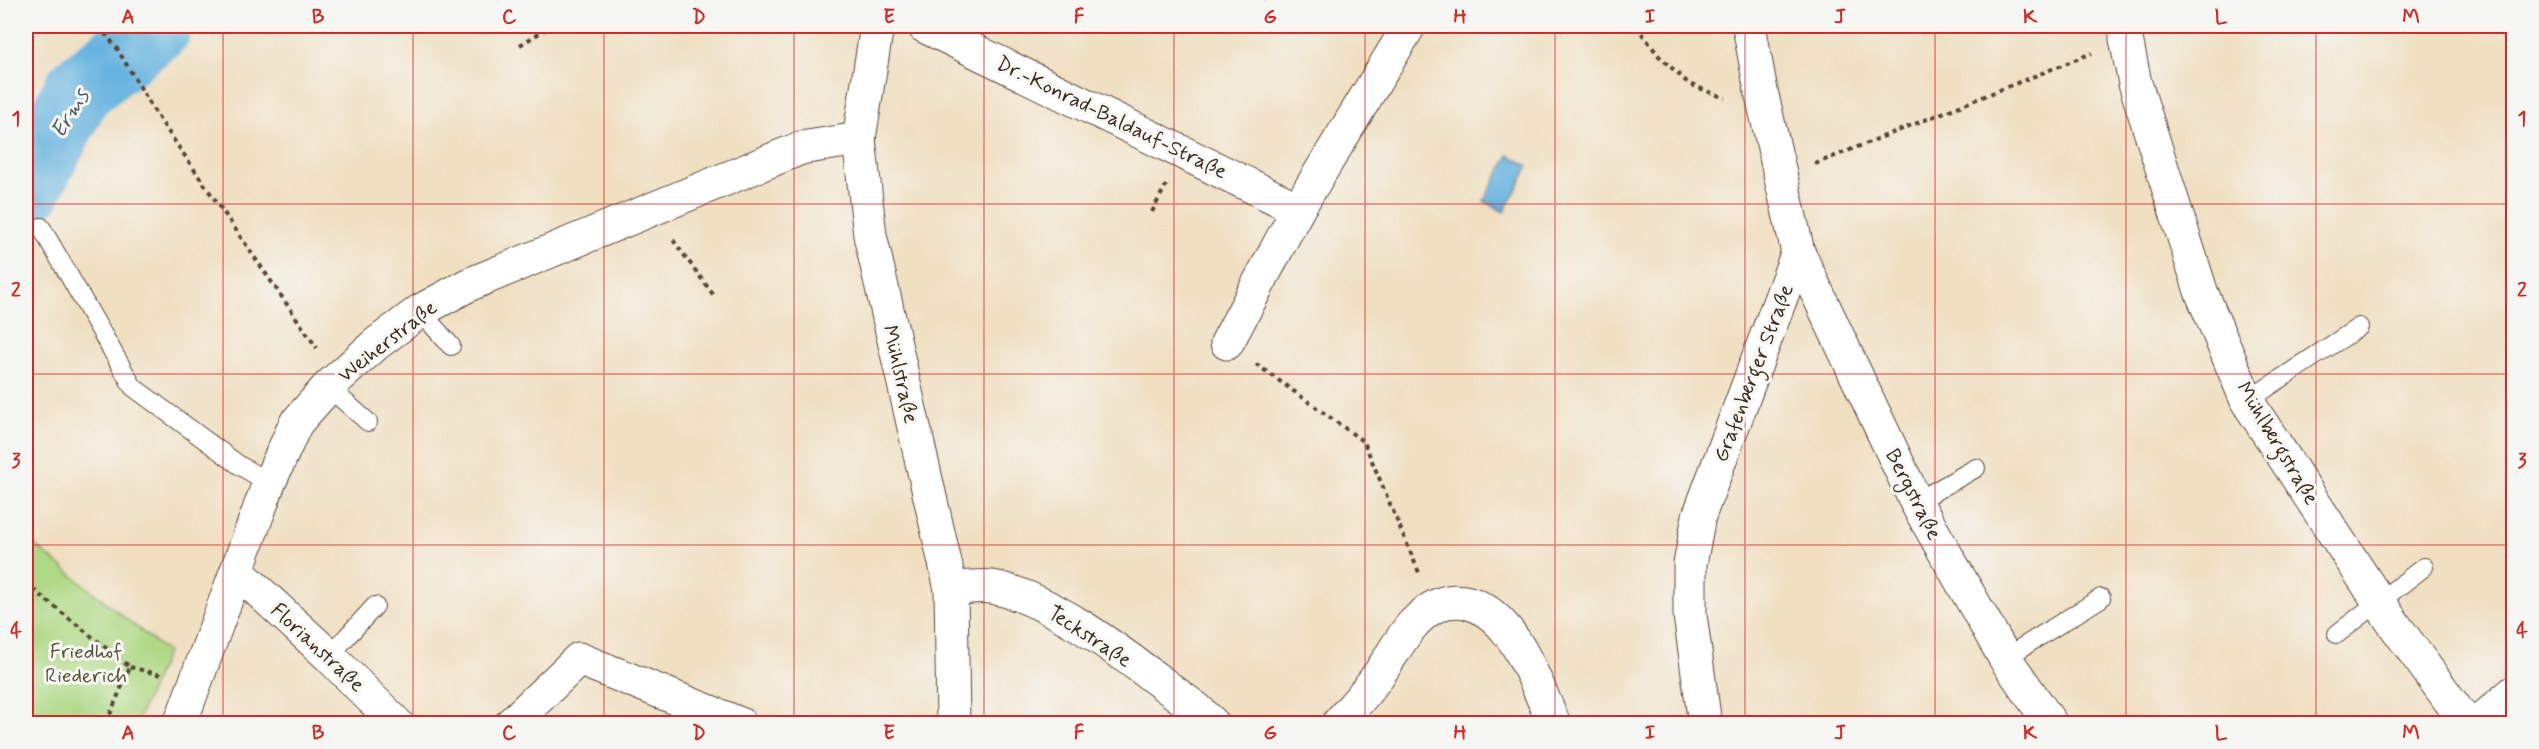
<svg xmlns="http://www.w3.org/2000/svg" width="2539" height="749" font-family="Mynerve,sans-serif">
  <style>
    .green { fill: #afd985; stroke: #758252; stroke-width: 1.5 }
    .water { fill: #65b2df; stroke: #506e7e; stroke-width: 1.5 }
    .lines { fill: none; stroke-linecap: round; stroke-linejoin: round }
    .river { stroke: #65b2df; stroke-width: 69 }
    .service-casing { stroke: #564536; stroke-width: 20 }
    .minor-casing { stroke: #564536; stroke-width: 35 }
    .tertiary-casing { stroke: #564536; stroke-width: 35 }
    .path { stroke: #564536; stroke-width: 4; stroke-dasharray: 4.5 4.5; stroke-linecap: butt }
    .service { stroke: #fff; stroke-width: 18 }
    .minor { stroke: #fff; stroke-width: 33 }
    .tertiary { stroke: #fff; stroke-width: 33 }
    .grid { fill: none; stroke: #d62828; stroke-width: 1.5; stroke-opacity: 0.55 }
    .labels { text-anchor: middle; stroke-width: 6; stroke-linejoin: round; paint-order: stroke }
    .street-label { font-size: 21px; fill: #3b2a1e; stroke: #f6f6f2 }
    .park-label { font-size: 21px; fill: #585638; stroke: #f6f6f2 }
    .water-label { font-size: 22px; font-style: italic; fill: #4a5a62; stroke: #f6f6f2 }
    .neatline { fill: none; stroke: #d62828; stroke-width: 2 }
    .grid-label { font-size: 20px; text-anchor: middle; font-weight: bold; fill: #d62828 }
  </style>
  <rect width="100%" height="100%" fill="#f6f6f2"/>
  <filter id="ink" filterUnits="userSpaceOnUse"><feTurbulence type="fractalNoise" baseFrequency=".0167" numOctaves="2"/><feDisplacementMap in="SourceGraphic" scale="12" xChannelSelector="R" yChannelSelector="G"/><feConvolveMatrix kernelMatrix="1 2 1 2 8 2 1 2 1" color-interpolation-filters="sRGB"/></filter>
  <filter id="wash" filterUnits="userSpaceOnUse"><feTurbulence type="fractalNoise" baseFrequency=".008" numOctaves="4" result="noise"/><feDisplacementMap in="SourceGraphic" scale="24" xChannelSelector="R" yChannelSelector="G"/><feGaussianBlur stdDeviation="1.35" result="paint"/><feColorMatrix in="noise" values="0 0 0 0 0 0 0 0 0 0 0 0 0 0 0 0 0 1.4 0 .05"/><feComposite in="paint" operator="in"/></filter>
  <g filter="url(#wash)">
    <rect width="100%" height="100%" fill="#f0dfc1"/>
    <!-- green -->
    <polygon class="green" points="26,538 167,652 136,723 26,723"/>
    <!-- water -->
    <polygon class="water" points="1509,155 1529,166 1504,212 1484,201"/>
    <g class="lines">
      <!-- river -->
      <polyline class="river" points="26,191 78,90 158,26"/>
    </g>
  </g>
  <g filter="url(#ink)">
    <g class="lines">
      <defs>
        <g id="service">
          <polyline points="41,227 133,387 239,465 269,483"/>
          <polyline points="420,311 451,346"/>
          <polyline points="328,387 368,422"/>
          <polyline points="2247,401 2359,327"/>
          <polyline points="1916,502 1976,468"/>
          <polyline points="2337,634 2424,567"/>
          <polyline points="329,656 375,606"/>
          <polyline points="2005,658 2101,598"/>
        </g>
        <g id="minor">
          <polyline points="877,26 859,139 870,235 951,589 953,724"/>
          <polyline points="924,26 1298,209"/>
          <polyline points="2126,26 2126,39 2135,83 2201,291 2247,401 2391,620 2467,724"/>
          <polyline points="1798,252 1916,502 2005,658 2051,724"/>
          <polyline points="1227,343 1298,209 1409,26"/>
          <polyline points="238,572 329,656 397,724"/>
          <path d="M 951,589 C 964,588 980,585 992,587 C 1060,600 1141,669 1197,709 L 1213,724"/>
          <polyline points="180,724 269,483 296,423 328,387 376,344 420,311 468,285 801,148 859,139"/>
          <polyline points="511,724 579,659 740,724"/>
          <path d="M 1338,724 C 1350,710 1363,696 1374,681 C 1388,663 1398,641 1413,624 C 1429,607 1446,597 1469,603 C 1515,616 1536,684 1554,724"/>
          <polyline points="2477,724 2514,692"/>
        </g>
        <polyline id="tertiary" points="1705,724 1690,615 1690,564 1699,516 1798,252 1761,91 1749,26"/>
      </defs>
      <!-- service casing -->
      <use href="#service" class="service-casing"/>
      <!-- minor casing -->
      <use href="#minor" class="minor-casing"/>
      <!-- tertiary casing -->
      <use href="#tertiary" class="tertiary-casing"/>
      <!-- path -->
      <g class="path">
        <polyline points="99,26 116,47 156,114 317,348"/>
        <polyline points="1636,26 1659,56 1689,84 1725,98"/>
        <polyline points="520,45 551,26"/>
        <polyline points="1815,164 2092,53"/>
        <polyline points="1152,212 1166,185"/>
        <polyline points="673,240 715,297"/>
        <polyline points="1256,364 1364,442 1420,575"/>
        <polyline points="26,584 130,667 106,724"/>
        <polyline points="130,667 161,675"/>
      </g>
      <!-- service -->
      <use href="#service" class="service"/>
      <!-- minor -->
      <use href="#minor" class="minor"/>
      <!-- tertiary -->
      <use href="#tertiary" class="tertiary"/>
    </g>
  </g>
  <!-- grid -->
  <path class="grid" d="M 223,26 L 223,724M 413,26 L 413,724M 604,26 L 604,724M 794,26 L 794,724M 984,26 L 984,724M 1174,26 L 1174,724M 1365,26 L 1365,724M 1555,26 L 1555,724M 1745,26 L 1745,724M 1935,26 L 1935,724M 2126,26 L 2126,724M 2316,26 L 2316,724M 26,204 L 2514,204M 26,374 L 2514,374M 26,545 L 2514,545"/>
  <g class="labels">
    <!-- street labels -->
    <g class="street-label">
      <text transform="translate(1112 117) rotate(26)" y="7">Dr.-Konrad-Baldauf-Straße</text>
      <text transform="translate(387 341) rotate(-38)" y="7">Weiherstraße</text>
      <text transform="translate(1753 373) rotate(-69)" y="7">Grafenberger Straße</text>
      <text transform="translate(901 374) rotate(77)" y="7">Mühlstraße</text>
      <text transform="translate(2278 443) rotate(59)" y="7">Mühlbergstraße</text>
      <text transform="translate(1914 494) rotate(63)" y="7">Bergstraße</text>
      <text transform="translate(1090 636) rotate(33)" y="7">Teckstraße</text>
      <text transform="translate(318 647) rotate(43)" y="7">Florianstraße</text>
    </g>
    <!-- park labels -->
    <g class="park-label">
      <text x="86" y="658">Friedhof<tspan x="86" dy="24">Riederich</tspan></text>
    </g>
    <!-- water labels -->
    <g class="water-label">
      <text transform="translate(69 113) rotate(-58)" y="8">Erms</text>
    </g>
  </g>
  <!-- margin -->
  <rect width="2539" height="749" fill="none" stroke="#f6f6f2" stroke-width="66"/>
  <rect x="33" y="33" width="2473" height="683" class="neatline"/>
  <g class="grid-label">
    <text x="128" y="23">A</text>
    <text x="318" y="23">B</text>
    <text x="509" y="23">C</text>
    <text x="699" y="23">D</text>
    <text x="889" y="23">E</text>
    <text x="1079" y="23">F</text>
    <text x="1270" y="23">G</text>
    <text x="1460" y="23">H</text>
    <text x="1650" y="23">I</text>
    <text x="1840" y="23">J</text>
    <text x="2030" y="23">K</text>
    <text x="2221" y="23">L</text>
    <text x="2411" y="23">M</text>
    <text x="16" y="125">1</text>
    <text x="2522" y="125">1</text>
    <text x="16" y="296">2</text>
    <text x="2522" y="296">2</text>
    <text x="16" y="467">3</text>
    <text x="2522" y="467">3</text>
    <text x="16" y="637">4</text>
    <text x="2522" y="637">4</text>
    <text x="128" y="739">A</text>
    <text x="318" y="739">B</text>
    <text x="509" y="739">C</text>
    <text x="699" y="739">D</text>
    <text x="889" y="739">E</text>
    <text x="1079" y="739">F</text>
    <text x="1270" y="739">G</text>
    <text x="1460" y="739">H</text>
    <text x="1650" y="739">I</text>
    <text x="1840" y="739">J</text>
    <text x="2030" y="739">K</text>
    <text x="2221" y="739">L</text>
    <text x="2411" y="739">M</text>
  </g>
</svg>
